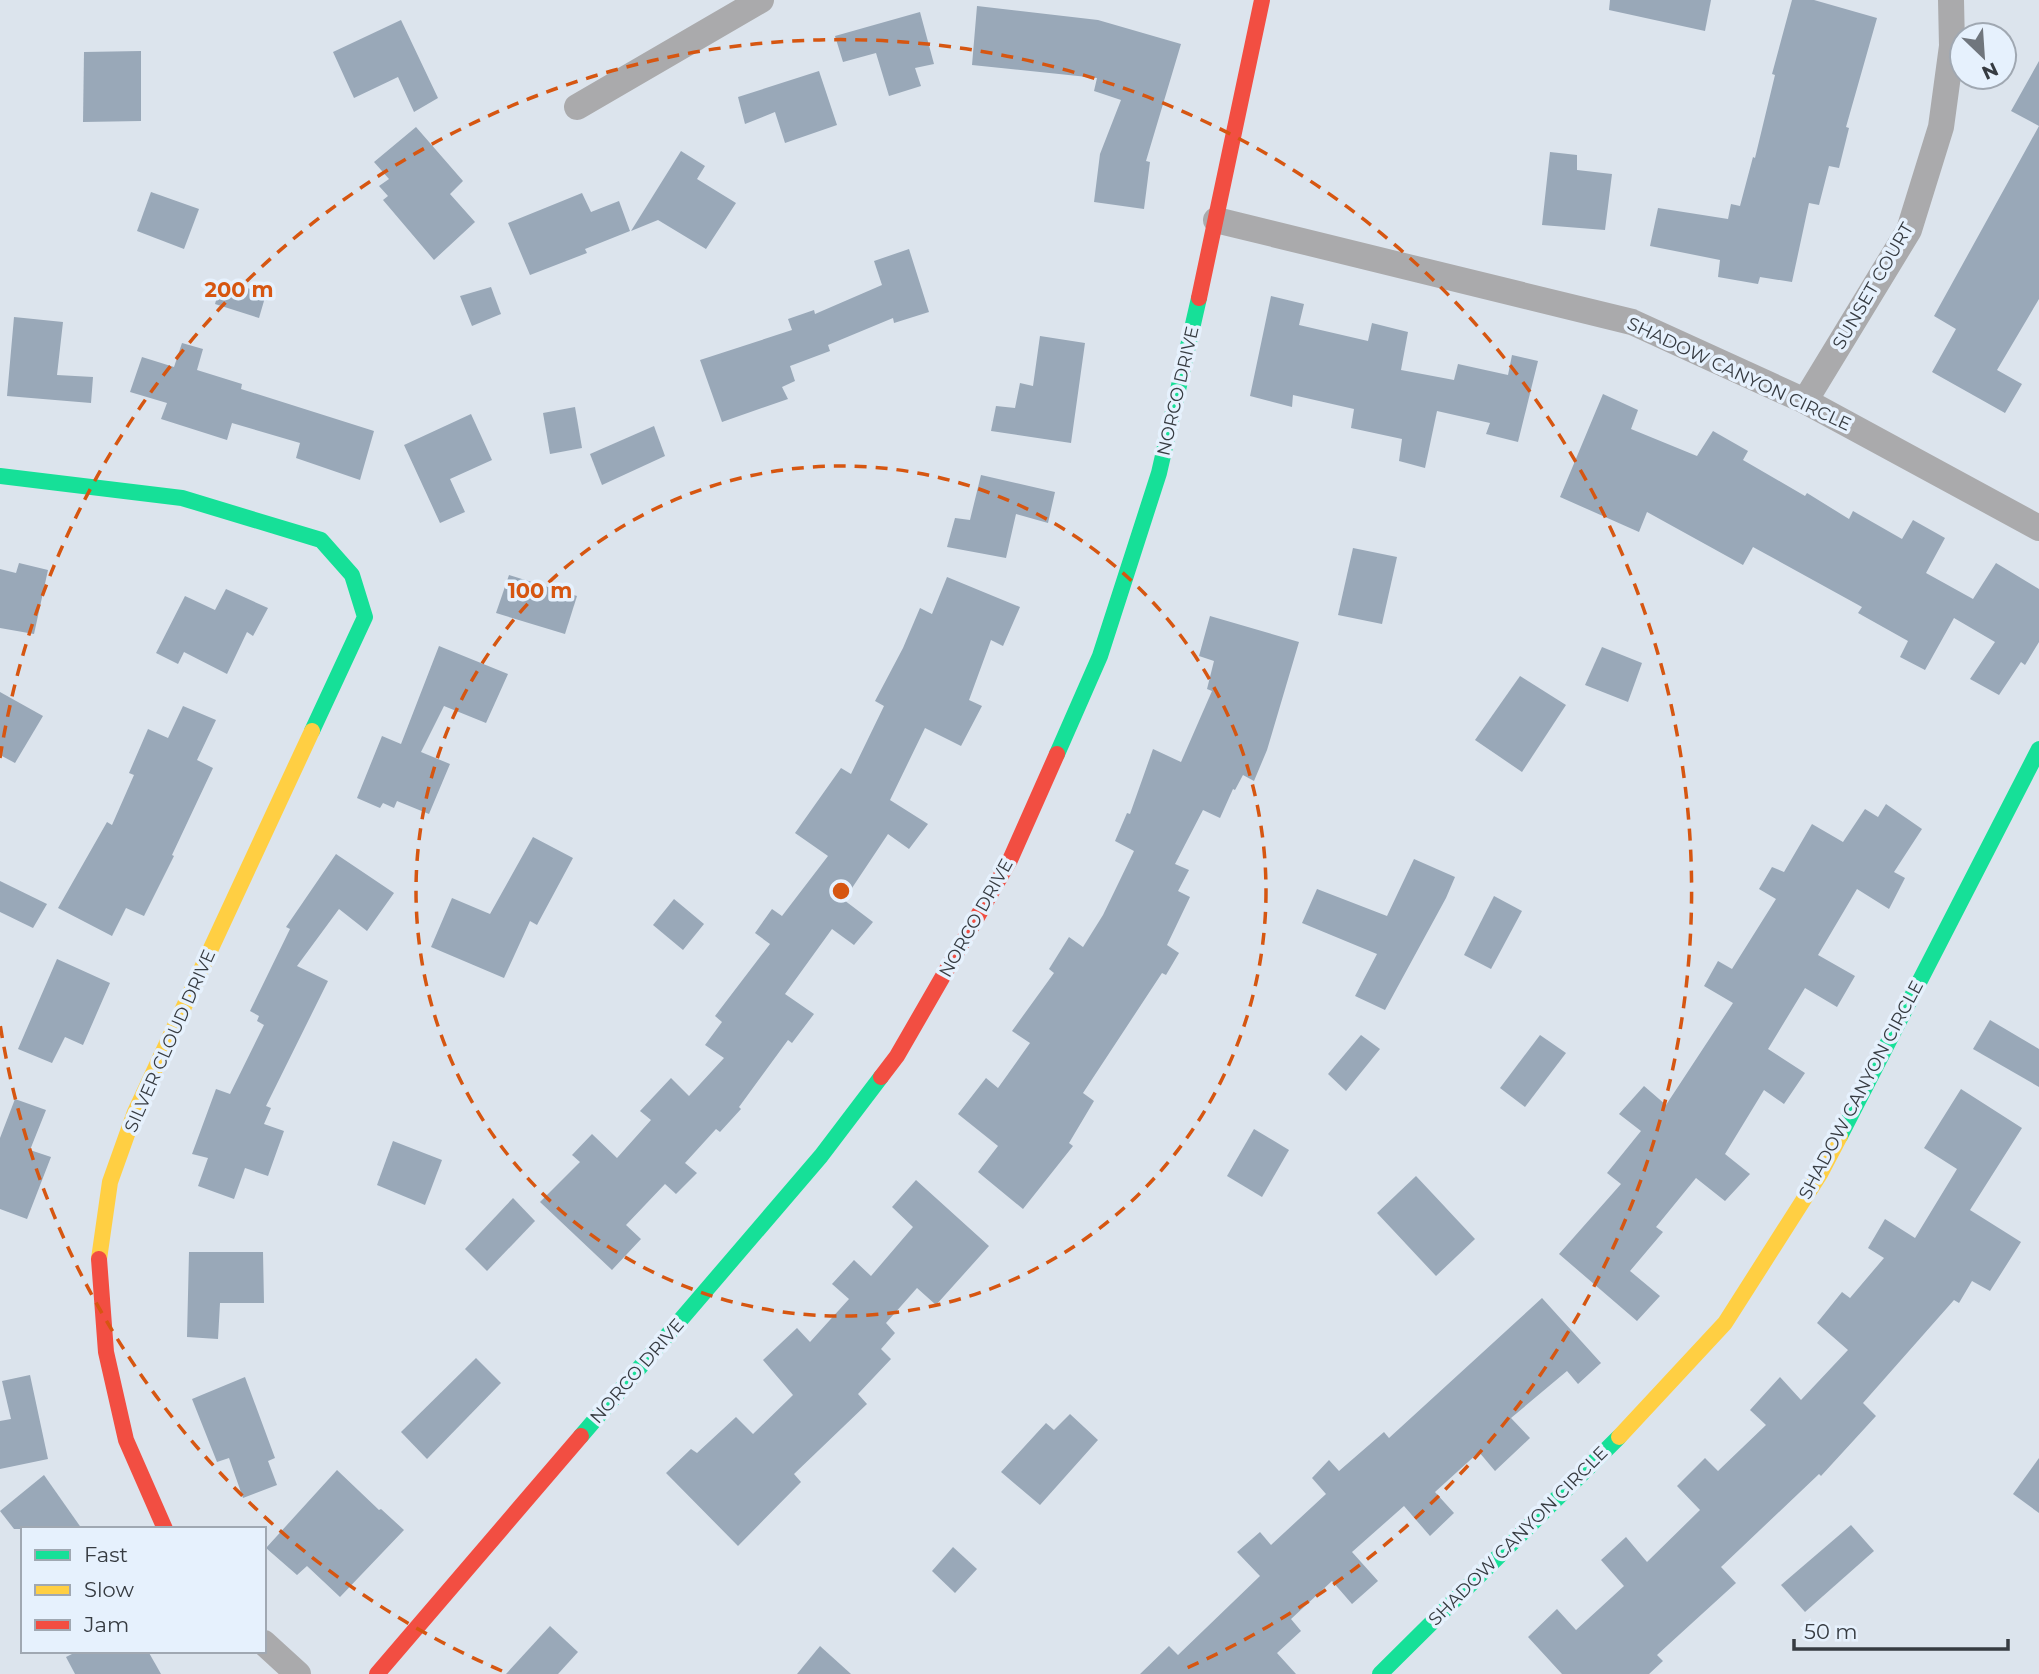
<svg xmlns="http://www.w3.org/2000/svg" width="2039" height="1674" font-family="Montserrat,sans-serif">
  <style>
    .building { fill: #99a8b8 }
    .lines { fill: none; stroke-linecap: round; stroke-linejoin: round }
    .street { stroke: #aaaaac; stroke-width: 26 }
    .fast { stroke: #16e098; stroke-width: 16 }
    .slow { stroke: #ffcf43; stroke-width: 16 }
    .jam { stroke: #f24e42; stroke-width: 16 }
    .ring { fill: none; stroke: #d65611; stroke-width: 3.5; stroke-dasharray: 12 9 }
    .labels { text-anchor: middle; stroke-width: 7; stroke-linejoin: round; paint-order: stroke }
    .street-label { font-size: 18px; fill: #363b41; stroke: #e6f1fd }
    .centre { fill: #d65611; stroke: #e6f1fd; stroke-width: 3.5 }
    .ring-label { font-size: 21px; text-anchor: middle; font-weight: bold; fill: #d65611; stroke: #e6f1fd; stroke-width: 7; stroke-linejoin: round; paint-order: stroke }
  </style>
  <rect width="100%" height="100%" fill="#dce4ed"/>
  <!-- building -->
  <g class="building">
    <polygon points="1610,0 1711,0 1705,31 1609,10"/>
    <polygon points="1792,0 1814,0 1877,18 1846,127 1849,128 1839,168 1829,166 1819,205 1809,203 1792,282 1760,277 1758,284 1718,277 1720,260 1650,246 1658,208 1728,219 1731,204 1740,206 1753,157 1755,158 1775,75 1772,74"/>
    <polygon points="977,6 1098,20 1181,44 1146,161 1150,162 1144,209 1094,202 1100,154 1121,100 1094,91 1097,78 972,65"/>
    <polygon points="920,12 934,64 915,68 921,86 889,96 876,53 843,62 835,36"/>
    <polygon points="401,20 438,98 414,112 398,77 354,98 333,52"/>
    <polygon points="141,51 141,121 83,122 84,52"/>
    <polygon points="2039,61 2039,299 1997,370 2022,384 2005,413 1932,372 1956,329 1934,316 2039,126 2011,111"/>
    <polygon points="819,71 837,125 785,143 775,112 745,124 738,97"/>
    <polygon points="416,127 463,181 450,194 475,222 434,260 383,200 388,196 379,186 389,179 374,162"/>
    <polygon points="681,151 705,166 697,179 736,203 706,249 658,220 631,231"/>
    <polygon points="1550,152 1577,155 1577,170 1612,174 1605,230 1542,225"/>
    <polygon points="151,192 199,209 184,249 137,231"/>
    <polygon points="582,193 591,212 619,201 630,231 585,249 587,253 530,275 508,223"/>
    <polygon points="909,249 929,312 894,323 893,318 828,345 830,351 790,366 795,381 782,387 788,399 722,422 700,360 792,330 788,319 814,310 815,314 882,285 874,261"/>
    <polygon points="222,280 266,294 259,318 215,304"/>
    <polygon points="491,287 501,314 472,326 460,296"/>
    <polygon points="1271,296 1304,304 1299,325 1368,341 1372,323 1408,332 1401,370 1454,380 1458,364 1508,375 1512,355 1538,361 1518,442 1486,434 1490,423 1437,411 1425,468 1399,461 1402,439 1351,428 1354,409 1293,395 1292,407 1250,396"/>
    <polygon points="14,317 63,322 57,375 93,377 91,403 7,396"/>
    <polygon points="1040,336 1085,343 1071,443 991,431 996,406 1015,408 1020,383 1033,386"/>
    <polygon points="182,343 203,349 197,370 242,384 241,389 374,431 360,480 296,458 300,443 232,423 227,440 161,419 167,403 130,392 142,357 174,367"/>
    <polygon points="1603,394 1638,410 1631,429 1697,456 1713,431 1748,451 1743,460 1805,496 1807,493 1849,519 1853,511 1902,539 1913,520 1945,538 1926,573 1973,599 1996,563 2039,589 2039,642 2025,665 2021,662 1999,695 1970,679 1995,642 1954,618 1925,670 1900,657 1908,641 1858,613 1862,607 1753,547 1743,565 1647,512 1639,532 1560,497"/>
    <polygon points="575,407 582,448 550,454 543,413"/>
    <polygon points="471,414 492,460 450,479 465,512 440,523 404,445"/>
    <polygon points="654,426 665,456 602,485 590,454"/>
    <polygon points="981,475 1055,492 1048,523 1016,514 1006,558 947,547 955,518 970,520"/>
    <polygon points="1353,548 1397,557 1382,624 1338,615"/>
    <polygon points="19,563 48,570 34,634 0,628 0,569 16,573"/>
    <polygon points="509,575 577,596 565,634 496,613"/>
    <polygon points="947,577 1020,607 1003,646 991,640 969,700 982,706 961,746 925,728 890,800 928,824 909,849 888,834 844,900 873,922 854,945 832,929 785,994 814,1014 792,1043 788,1040 739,1107 741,1109 720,1132 716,1129 685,1163 697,1173 676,1194 665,1184 626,1225 641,1239 612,1270 540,1202 580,1162 572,1155 592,1134 617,1158 651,1120 640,1111 671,1078 689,1096 724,1058 705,1045 722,1022 715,1016 770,944 755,933 772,909 782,916 828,856 795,833 841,768 851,774 884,706 875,701 903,648 920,608 932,614"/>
    <polygon points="226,589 268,608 253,636 247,632 227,674 184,652 178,664 156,653 185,596 215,610"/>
    <polygon points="1210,616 1299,642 1267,750 1254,781 1243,775 1235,790 1233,789 1220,818 1203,810 1175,864 1189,870 1178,891 1190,897 1167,945 1179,953 1166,975 1162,973 1083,1093 1094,1101 1069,1143 1073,1146 1023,1209 978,1172 998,1146 958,1114 986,1078 998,1088 1030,1043 1012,1031 1054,973 1049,969 1069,937 1083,947 1103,915 1134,851 1115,841 1127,813 1130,814 1153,749 1181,762 1212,691 1207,689 1214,661 1199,656"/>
    <polygon points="439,646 508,674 486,723 444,706 421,752 450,764 429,814 397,801 394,808 383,803 380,808 357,798 382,736 401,744"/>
    <polygon points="1602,647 1642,663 1628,702 1585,685"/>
    <polygon points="1520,676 1566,705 1522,772 1475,740"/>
    <polygon points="0,692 43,716 15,763 0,755"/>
    <polygon points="183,706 216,720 197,760 213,768 172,855 174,856 144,916 126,908 112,936 58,908 107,822 112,825 134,775 129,773 148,729 168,738"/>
    <polygon points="1886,804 1922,829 1894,872 1905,878 1889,909 1857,889 1818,955 1855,976 1837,1007 1805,988 1768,1049 1805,1073 1784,1104 1764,1090 1725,1154 1750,1174 1725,1201 1696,1178 1656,1227 1663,1232 1630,1271 1660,1296 1637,1321 1559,1254 1621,1184 1607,1173 1641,1131 1619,1114 1644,1086 1666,1105 1733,1003 1704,986 1718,961 1732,969 1776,899 1759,889 1772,867 1784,872 1812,824 1843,842 1865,809 1878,817"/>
    <polygon points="533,837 573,858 537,925 530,921 504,978 431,947 452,898 490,914"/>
    <polygon points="336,854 394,893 367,931 339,909 297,966 328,981 266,1106 271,1108 264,1124 284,1131 268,1176 245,1168 234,1199 198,1186 208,1158 192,1154 216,1089 230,1094 264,1025 257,1021 259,1016 250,1011 290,929 286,927"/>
    <polygon points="1414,859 1455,877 1446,898 1385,1010 1355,996 1377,954 1302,923 1317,889 1387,916"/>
    <polygon points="0,881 47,904 33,928 0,912"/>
    <polygon points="1494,896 1522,911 1491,969 1464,955"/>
    <polygon points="674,899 704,924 683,950 653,925"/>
    <polygon points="57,959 110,983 83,1045 65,1037 52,1063 18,1049"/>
    <polygon points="1990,1020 2039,1049 2039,1087 1973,1049"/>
    <polygon points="1361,1035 1380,1049 1346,1091 1328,1074"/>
    <polygon points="1540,1035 1566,1053 1525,1107 1500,1088"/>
    <polygon points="1961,1089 2022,1128 1970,1210 2021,1242 1990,1291 1972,1281 1959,1303 1954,1300 1863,1403 1876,1416 1821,1476 1819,1474 1721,1567 1736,1583 1657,1655 1663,1661 1649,1674 1562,1674 1528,1637 1557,1609 1576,1630 1624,1586 1601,1560 1626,1537 1647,1562 1700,1510 1677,1486 1705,1458 1718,1471 1766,1425 1750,1410 1780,1377 1801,1400 1848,1350 1817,1323 1842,1292 1850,1298 1884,1258 1868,1248 1885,1219 1915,1238 1957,1169 1924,1148"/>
    <polygon points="15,1099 46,1110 30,1150 51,1157 27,1219 0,1209 0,1138"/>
    <polygon points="1254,1129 1289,1150 1262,1197 1227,1176"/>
    <polygon points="393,1141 442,1160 425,1205 377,1185"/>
    <polygon points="1416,1176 1475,1239 1436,1276 1377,1213"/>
    <polygon points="916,1180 989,1246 936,1305 917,1288 886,1323 895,1333 881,1349 891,1359 858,1394 867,1404 794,1474 801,1482 738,1546 666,1473 691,1449 697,1453 736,1417 753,1434 793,1395 763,1360 797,1328 810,1342 849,1299 832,1284 854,1260 871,1276 913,1227 892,1207"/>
    <polygon points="513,1198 535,1221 487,1271 465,1249"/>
    <polygon points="189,1252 263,1252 264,1303 220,1303 218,1339 187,1337"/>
    <polygon points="1542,1298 1601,1363 1578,1384 1567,1371 1511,1418 1530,1438 1495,1471 1479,1452 1435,1492 1454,1513 1430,1536 1404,1506 1352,1552 1378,1581 1352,1604 1332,1581 1291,1619 1301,1631 1277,1653 1296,1674 1140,1674 1169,1646 1178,1655 1260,1576 1237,1552 1260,1532 1271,1545 1326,1494 1312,1478 1329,1460 1339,1471 1384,1432 1389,1438"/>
    <polygon points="476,1358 501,1383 427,1459 401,1432"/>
    <polygon points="30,1375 48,1459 0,1469 0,1421 11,1419 2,1381"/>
    <polygon points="245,1377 275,1458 268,1461 277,1485 243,1498 229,1458 217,1462 192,1399"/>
    <polygon points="1070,1414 1098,1440 1040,1505 1001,1472 1046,1423 1054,1430"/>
    <polygon points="2039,1458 2039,1513 2013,1494"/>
    <polygon points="337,1470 379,1510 381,1509 404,1530 340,1597 307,1566 297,1575 266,1548"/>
    <polygon points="44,1475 82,1529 14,1529 0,1511"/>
    <polygon points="1851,1525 1874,1551 1805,1612 1781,1585"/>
    <polygon points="953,1547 977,1569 955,1593 932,1571"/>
    <polygon points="550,1626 578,1652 558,1674 506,1674"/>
    <polygon points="820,1646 851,1674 797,1674"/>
    <polygon points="78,1651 148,1651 161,1674 75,1674 66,1657"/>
  </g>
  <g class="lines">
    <!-- street -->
    <g class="street">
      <polyline points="577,107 761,0"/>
      <polyline points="1216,220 1632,322 1805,401 2039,528"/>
      <polyline points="1805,401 1909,230 1941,127 1952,46 1951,0"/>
      <polyline points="264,1643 298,1674"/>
    </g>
    <!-- fast -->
    <g class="fast">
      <polyline points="0,476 182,498 321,540 352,575 365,617 312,731"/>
      <polyline points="1057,754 1100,656 1159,473 1199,298"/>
      <polyline points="1840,1136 2039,749"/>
      <polyline points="581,1436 821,1156 881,1077"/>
      <polyline points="1380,1674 1619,1437"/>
    </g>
    <!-- slow -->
    <g class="slow">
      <polyline points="99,1259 110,1182 135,1112 312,731"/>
      <polyline points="1619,1437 1725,1323 1820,1174 1840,1136"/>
    </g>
    <!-- jam -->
    <g class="jam">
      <polyline points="1199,298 1262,0"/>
      <polyline points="881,1077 897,1056 1010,860 1057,754"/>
      <polyline points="99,1259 106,1352 126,1440 165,1529"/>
      <polyline points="377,1674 581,1436"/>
    </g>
  </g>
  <!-- distance rings -->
  <g class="ring">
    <circle cx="841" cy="891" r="425"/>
    <path d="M502 1671A851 851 0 0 1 0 1024M0 758A851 851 0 1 1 1180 1671"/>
  </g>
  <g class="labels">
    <!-- street labels -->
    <g class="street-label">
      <text transform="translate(1873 286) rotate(-60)" y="6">SUNSET COURT</text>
      <text transform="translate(1739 374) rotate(25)" y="6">SHADOW CANYON CIRCLE</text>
      <text transform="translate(1178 391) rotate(-77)" y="6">NORCO DRIVE</text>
      <text transform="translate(976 918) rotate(-61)" y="6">NORCO DRIVE</text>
      <text transform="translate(170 1041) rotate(-66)" y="6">SILVER CLOUD DRIVE</text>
      <text transform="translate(1861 1090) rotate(-62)" y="6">SHADOW CANYON CIRCLE</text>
      <text transform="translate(637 1371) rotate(-49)" y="6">NORCO DRIVE</text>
      <text transform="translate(1518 1536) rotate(-45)" y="6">SHADOW CANYON CIRCLE</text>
    </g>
  </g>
  <circle cx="841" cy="891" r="10" class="centre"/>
  <g class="ring-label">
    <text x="239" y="297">200 m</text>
    <text x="540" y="598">100 m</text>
  </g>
  <!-- legend -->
  <rect x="21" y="1527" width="245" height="126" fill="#e6f1fd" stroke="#a0a8b2" stroke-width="2"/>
  <rect x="35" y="1550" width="35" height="10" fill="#16e098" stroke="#a0a8b2" stroke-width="2"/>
  <text x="84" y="1562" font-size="21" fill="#363b41">Fast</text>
  <rect x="35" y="1585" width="35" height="10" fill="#ffcf43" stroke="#a0a8b2" stroke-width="2"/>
  <text x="84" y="1597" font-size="21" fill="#363b41">Slow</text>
  <rect x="35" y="1620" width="35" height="10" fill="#f24e42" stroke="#a0a8b2" stroke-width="2"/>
  <text x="84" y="1632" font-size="21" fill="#363b41">Jam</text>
  <!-- north arrow -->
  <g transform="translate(1983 56) rotate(155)"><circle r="33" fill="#e6f1fd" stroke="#a0a8b2" stroke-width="2"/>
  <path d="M0-5L12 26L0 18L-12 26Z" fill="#70767d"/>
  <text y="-10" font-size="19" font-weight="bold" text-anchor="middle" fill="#363b41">N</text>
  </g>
  <!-- scale -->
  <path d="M1794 1639v10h214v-10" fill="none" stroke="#363b41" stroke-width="3.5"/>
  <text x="1804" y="1639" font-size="21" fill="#363b41" stroke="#e6f1fd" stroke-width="5" paint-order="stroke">50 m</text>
</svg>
